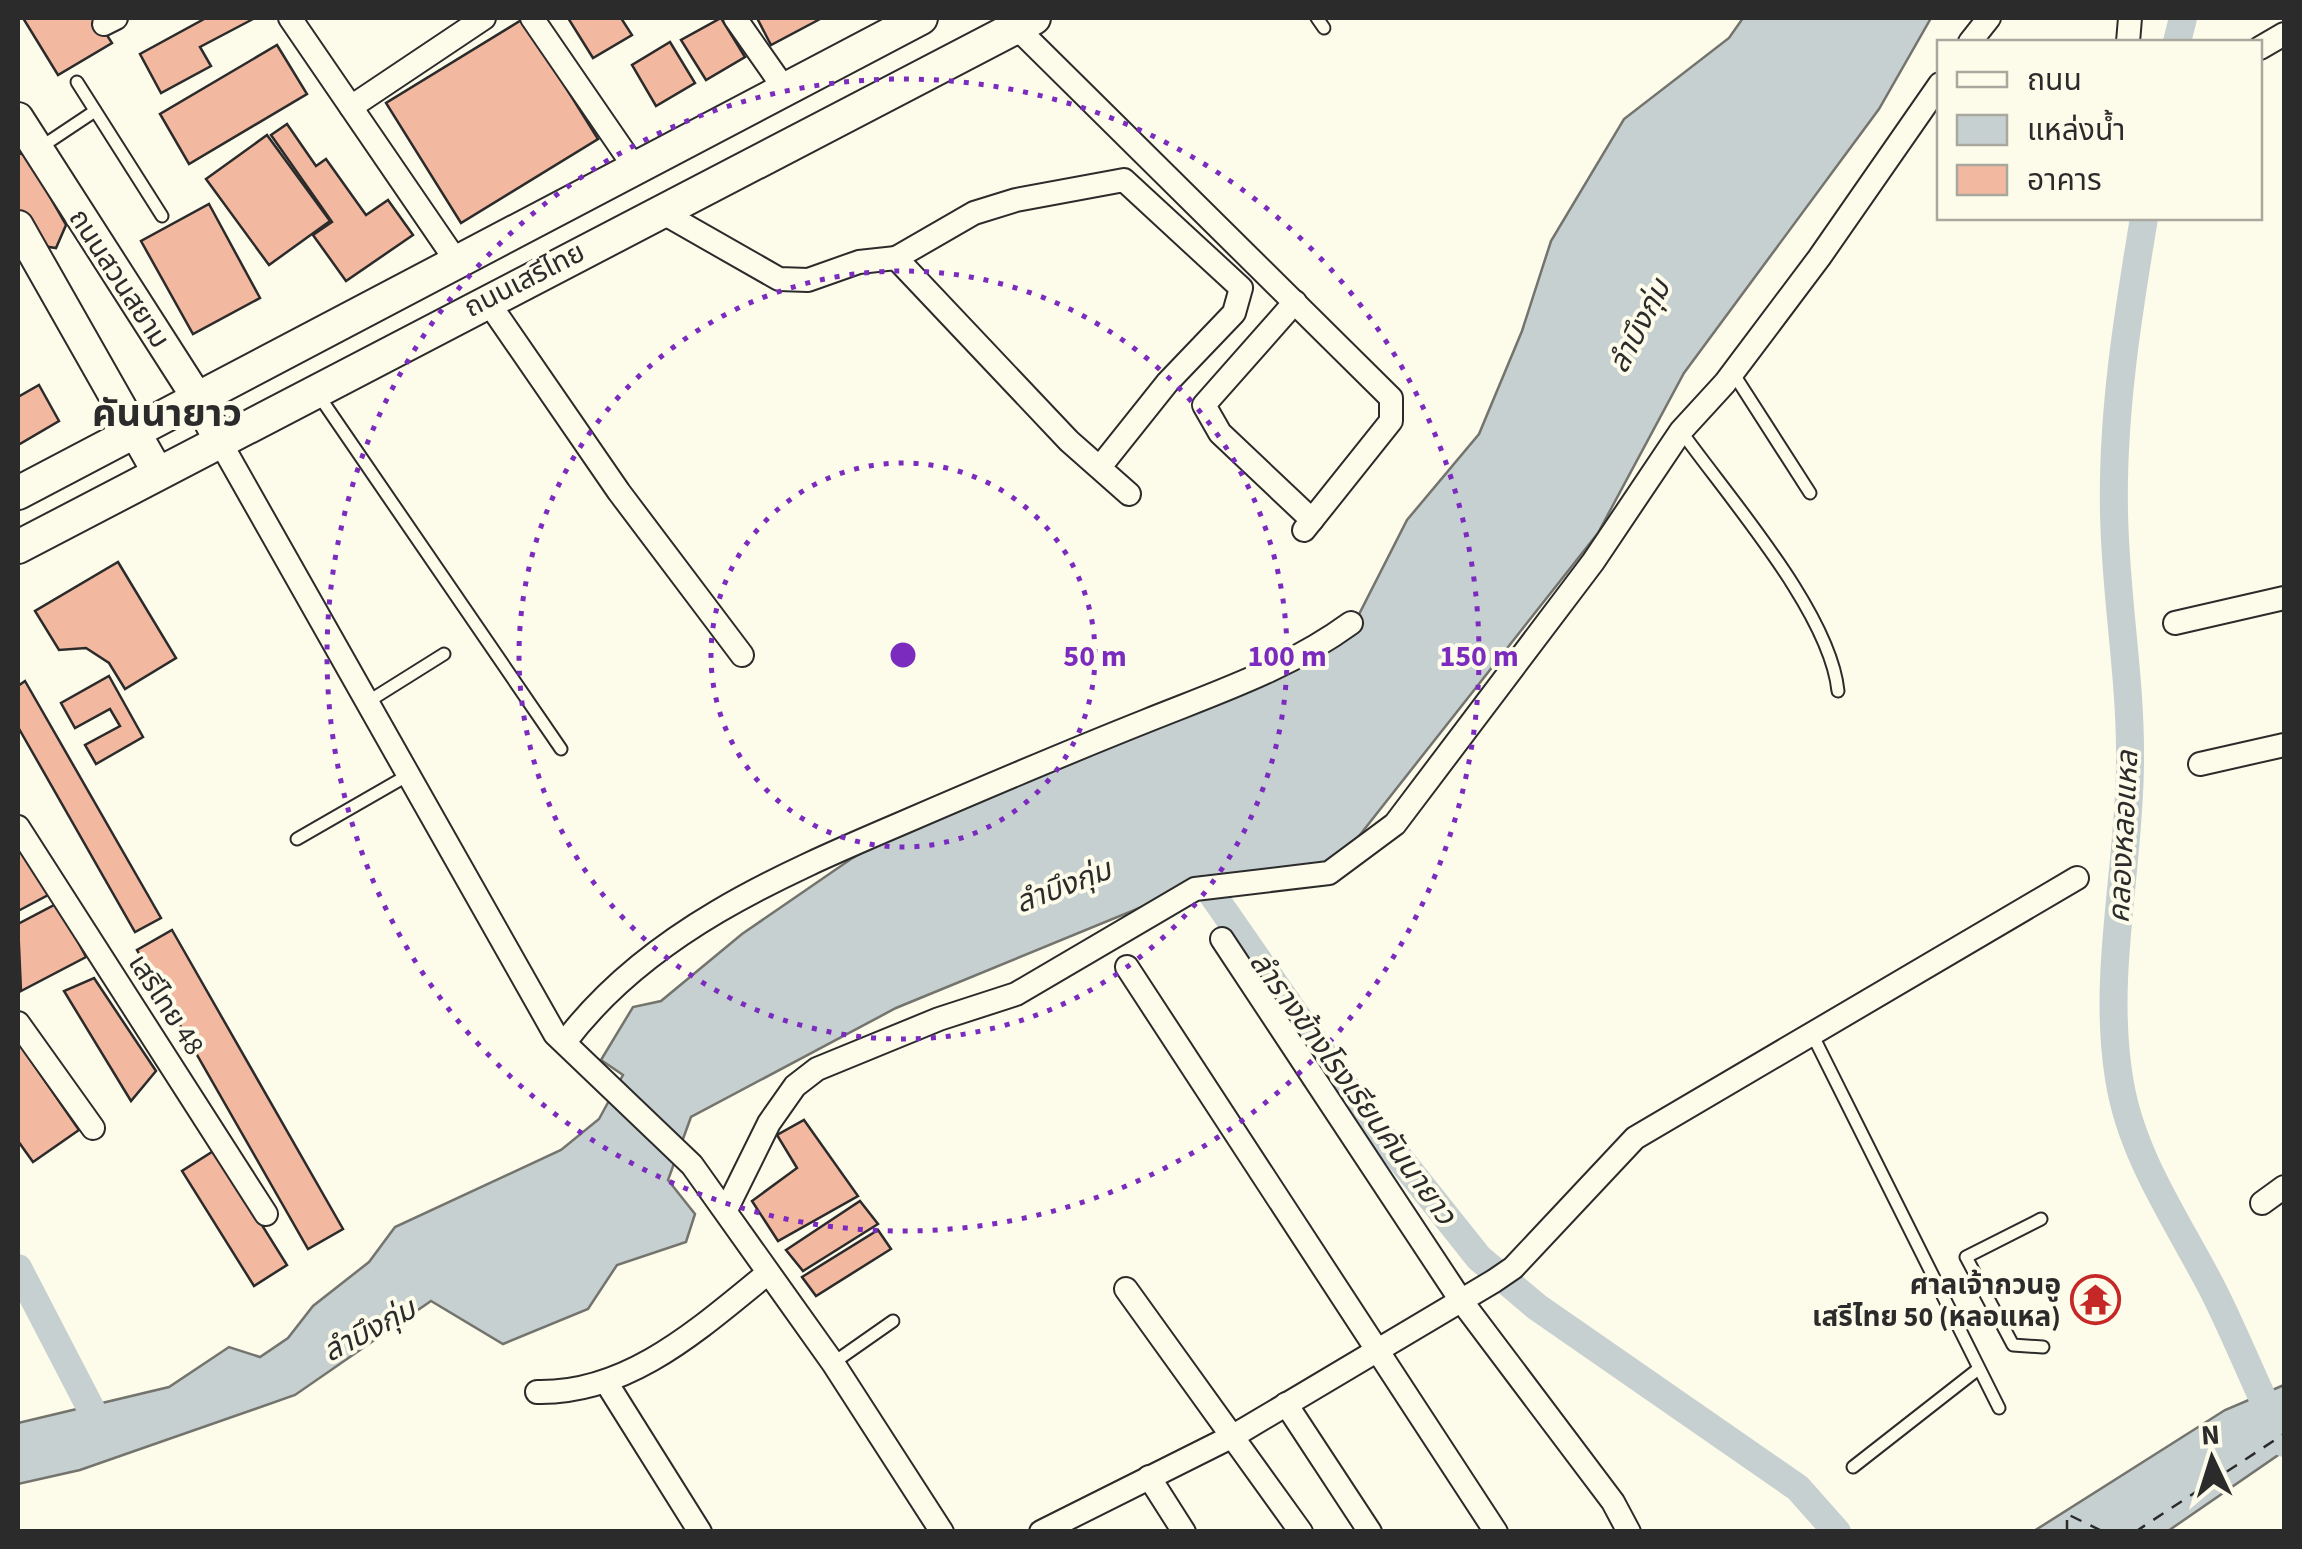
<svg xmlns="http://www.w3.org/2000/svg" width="2302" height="1549" font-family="'Source Sans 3','Noto Sans Thai',sans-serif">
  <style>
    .water { fill: #c7d0d0; stroke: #74746e; stroke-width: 2.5 }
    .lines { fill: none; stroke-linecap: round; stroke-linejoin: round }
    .canal { stroke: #c7d0d0; stroke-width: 28 }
    .ferry { stroke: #2b2b2b; stroke-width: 2.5; stroke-dasharray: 12 10; stroke-linecap: butt }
    .building { fill: #f2b8a0; stroke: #2b2b2b; stroke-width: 2.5 }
    .service-casing { stroke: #2b2b2b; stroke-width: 15 }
    .minor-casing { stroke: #2b2b2b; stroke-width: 26 }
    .tertiary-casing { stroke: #2b2b2b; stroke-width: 34 }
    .secondary-casing { stroke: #2b2b2b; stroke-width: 36 }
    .service { stroke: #fdfbea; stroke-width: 11 }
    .minor { stroke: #fdfbea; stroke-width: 22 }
    .tertiary { stroke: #fdfbea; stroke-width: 30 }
    .secondary { stroke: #fdfbea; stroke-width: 32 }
    .ring { fill: none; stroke: #7b2cbf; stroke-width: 5; stroke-dasharray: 5 10 }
    .labels { text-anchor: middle; stroke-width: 8; stroke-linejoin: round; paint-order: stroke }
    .street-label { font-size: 28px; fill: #2b2b2b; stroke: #fdfbea }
    .poi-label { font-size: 28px; font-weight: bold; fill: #2b2b2b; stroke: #fdfbea; text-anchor: end }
    .water-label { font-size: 30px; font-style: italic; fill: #2b2b2b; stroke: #fdfbea }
    .district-label { font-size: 38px; font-weight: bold; fill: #2b2b2b; stroke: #fdfbea }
    .centre { fill: #7b2cbf; stroke: #fdfbea; stroke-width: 5 }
    .ring-label { font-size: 30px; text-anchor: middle; font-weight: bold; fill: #7b2cbf; stroke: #fdfbea; stroke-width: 8; stroke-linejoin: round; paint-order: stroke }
  </style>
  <rect width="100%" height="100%" fill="#fdfbea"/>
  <!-- water -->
  <g class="water">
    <polygon points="1743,18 1931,18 1879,109 1684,373 1598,533 1333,869 1166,897 896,1008 691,1117 668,1180 695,1214 686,1242 617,1265 588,1309 503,1344 431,1301 295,1395 80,1470 18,1484 18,1423 169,1387 229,1347 260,1357 288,1338 313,1306 369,1262 395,1227 561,1150 599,1119 623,1075 601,1060 633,1007 661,1001 742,934 851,859 946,806 1351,630 1407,520 1479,434 1522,331 1551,241 1624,119 1729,38"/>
    <polygon points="2284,1385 2284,1451 2168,1531 2034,1531 2225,1410"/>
  </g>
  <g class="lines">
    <!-- canal -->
    <g class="canal">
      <polyline points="2177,42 2183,18"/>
      <path d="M 2144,218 C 2128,314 2112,413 2114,511 C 2115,595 2131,677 2130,761 C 2130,866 2102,973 2119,1078 C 2131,1157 2179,1223 2214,1292 C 2239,1342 2259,1394 2284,1443"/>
      <polyline points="1194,868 1369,1120 1479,1258 1537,1307 1798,1488 1837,1532"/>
      <polyline points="18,1268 102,1430"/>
    </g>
    <!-- ferry -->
    <g class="ferry">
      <polyline points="2067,1532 2067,1514 2104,1532"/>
      <polyline points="2135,1532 2284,1434"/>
    </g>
  </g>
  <!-- building -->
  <g class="building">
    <polygon points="23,18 96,18 112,43 58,75"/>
    <polygon points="206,18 255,18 200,47 211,66 161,93 140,54"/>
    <polygon points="568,18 621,18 632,35 593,58"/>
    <polygon points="721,18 745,57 706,80 681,40"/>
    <polygon points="757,18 822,18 771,45"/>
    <polygon points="523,19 598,139 461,223 386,103"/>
    <polygon points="670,42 695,83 656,106 632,65"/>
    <polygon points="277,45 307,94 189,164 160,114"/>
    <polygon points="287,124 316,166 326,159 366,215 388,200 413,235 346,281 313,235 332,222 271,135"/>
    <polygon points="267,135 330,221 269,265 206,179"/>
    <polygon points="18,153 26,155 66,225 56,248 36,245 18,213"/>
    <polygon points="209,204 260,298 193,334 141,241"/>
    <polygon points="39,385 59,421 18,445 18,397"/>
    <polygon points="118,562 176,658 125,689 109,663 86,648 59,650 35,611"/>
    <polygon points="109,676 143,737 96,764 85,745 120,726 110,709 75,728 61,703"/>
    <polygon points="25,681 161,918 135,932 18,727 18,686"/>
    <polygon points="18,842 50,894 18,911"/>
    <polygon points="58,903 86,957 21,991 18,924"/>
    <polygon points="172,930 343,1229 308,1249 137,950"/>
    <polygon points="94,978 156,1071 131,1101 64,991"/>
    <polygon points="18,1042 79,1130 33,1162 18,1141"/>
    <polygon points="804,1120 858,1196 778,1241 752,1201 797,1168 777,1135"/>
    <polygon points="215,1150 287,1265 254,1286 182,1171"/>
    <polygon points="860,1201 878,1224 803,1271 786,1250"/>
    <polygon points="878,1230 891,1249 816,1296 802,1277"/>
  </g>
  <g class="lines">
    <defs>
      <g id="service">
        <polyline points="1317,18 1324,28"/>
        <polyline points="77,82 162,216"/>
        <polyline points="41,147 95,111"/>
        <polyline points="1733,373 1810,493"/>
        <polyline points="317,393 561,749"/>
        <path d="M 1681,431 C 1728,497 1830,612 1838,691"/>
        <polyline points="369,701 444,654"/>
        <polyline points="297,839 410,774"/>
        <polyline points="1811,1032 1999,1408"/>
        <polyline points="2041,1219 1966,1257 2013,1345 2043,1347"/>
        <polyline points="833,1363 893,1321"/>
        <polyline points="1853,1467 1977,1370"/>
      </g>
      <g id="minor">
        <polyline points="290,18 457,262"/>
        <polyline points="532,18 635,168"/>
        <polyline points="735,18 784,88"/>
        <polyline points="104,24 116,18"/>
        <polyline points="1016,27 1391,398 1391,421 1304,530"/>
        <polyline points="1970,42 1989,18"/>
        <polyline points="2128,42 2130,18"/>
        <polyline points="2260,48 2284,34"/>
        <polyline points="351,107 484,18"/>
        <polyline points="658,210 779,279 808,280 859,262 896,258 1069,441 1129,494"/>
        <polyline points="896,258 974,213 1016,200 1124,180 1241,288 1234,313 1167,383 1100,467"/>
        <polyline points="486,299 619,492 742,655"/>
        <polyline points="1295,302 1204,405 1220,433 1312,520"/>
        <polyline points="219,440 555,1034 692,1165 833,1363 942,1532"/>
        <polyline points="2175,623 2284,598"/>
        <polyline points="2200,764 2284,745"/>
        <polyline points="18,827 266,1214"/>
        <polyline points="1222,939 1460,1299 1613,1502 1629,1532"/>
        <polyline points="1127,967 1496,1532"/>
        <polyline points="18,1023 93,1128"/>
        <path d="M 565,1042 C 647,933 778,876 900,824 C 981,789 1063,754 1146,721 C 1218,692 1288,669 1351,623"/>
        <polyline points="2262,1203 2284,1187"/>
        <polyline points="726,1210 769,1123 795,1086 817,1069 939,1019 1016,994 1195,889 1329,873 1395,824 1593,562 1681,431 1725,383 1819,258 1940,84"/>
        <polyline points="1126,1289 1301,1532"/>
        <polyline points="606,1382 700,1532"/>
        <path d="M 537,1392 C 629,1394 700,1328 768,1273"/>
        <polyline points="1286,1404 1370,1532"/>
        <polyline points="1149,1477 1184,1532"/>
        <polyline points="1041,1532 1235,1435 1494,1281 1513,1268 1635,1138 2077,878"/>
      </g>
      <g id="tertiary">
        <polyline points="18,118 198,399 219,440"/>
        <polyline points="18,226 157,471"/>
      </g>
      <g id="secondary">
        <polyline points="18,493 921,18"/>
        <polyline points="18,547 1034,18"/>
      </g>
    </defs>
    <!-- service casing -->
    <use href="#service" class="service-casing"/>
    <!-- minor casing -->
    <use href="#minor" class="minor-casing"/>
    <!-- tertiary casing -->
    <use href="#tertiary" class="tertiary-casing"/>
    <!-- secondary casing -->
    <use href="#secondary" class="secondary-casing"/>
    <!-- service -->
    <use href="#service" class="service"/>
    <!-- minor -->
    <use href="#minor" class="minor"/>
    <!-- tertiary -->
    <use href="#tertiary" class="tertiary"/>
    <!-- secondary -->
    <use href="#secondary" class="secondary"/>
  </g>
  <!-- distance rings -->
  <g class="ring">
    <circle cx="903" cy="655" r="192"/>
    <circle cx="903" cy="655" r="384"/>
    <circle cx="903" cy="655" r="576"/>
  </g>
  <!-- icons -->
  <defs>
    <symbol id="temple-ring" viewBox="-11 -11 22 22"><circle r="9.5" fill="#fdfbea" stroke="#c62828" stroke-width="1.5"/><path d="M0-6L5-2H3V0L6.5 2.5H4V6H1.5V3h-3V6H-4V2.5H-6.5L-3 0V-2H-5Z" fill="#c62828"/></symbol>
  </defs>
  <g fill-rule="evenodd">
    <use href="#temple-ring" x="2068" y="1272" width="55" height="55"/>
  </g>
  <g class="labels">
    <!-- street labels -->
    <g class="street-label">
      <text transform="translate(120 278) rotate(57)" y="10">ถนนสวนสยาม</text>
      <text transform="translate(524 279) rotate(-27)" y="10">ถนนเสรีไทย</text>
      <text transform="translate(167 1004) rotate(57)" y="10">เสรีไทย 48</text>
    </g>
    <!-- poi labels -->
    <g class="poi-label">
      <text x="2061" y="1294">ศาลเจ้ากวนอู<tspan x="2061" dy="32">เสรีไทย 50 (หลอแหล)</tspan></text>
    </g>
    <!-- water labels -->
    <g class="water-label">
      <text transform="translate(1639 326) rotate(-63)" y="10">ลำบึงกุ่ม</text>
      <text transform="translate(2123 837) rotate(-87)" y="10">คลองหลอแหล</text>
      <text transform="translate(1063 886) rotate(-21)" y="10">ลำบึงกุ่ม</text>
      <text transform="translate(1353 1088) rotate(54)" y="10">ลำรางข้างโรงเรียนคันนายาว</text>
      <text transform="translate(369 1330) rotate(-28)" y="10">ลำบึงกุ่ม</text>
    </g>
    <!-- district labels -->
    <g class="district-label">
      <text x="167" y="426">คันนายาว</text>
    </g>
  </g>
  <circle cx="903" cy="655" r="15" class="centre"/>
  <g class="ring-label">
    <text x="1095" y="666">50 m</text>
    <text x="1287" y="666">100 m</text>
    <text x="1479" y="666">150 m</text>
  </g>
  <!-- border -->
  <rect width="2302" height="1549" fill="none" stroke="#2b2b2b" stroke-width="40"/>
  <!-- legend -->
  <rect x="1937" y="40" width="325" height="180" fill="#fdfbea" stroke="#a9a89e" stroke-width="2.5"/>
  <rect x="1957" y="72" width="50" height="15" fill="#fdfbea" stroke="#a9a89e" stroke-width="2.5"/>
  <text x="2027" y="90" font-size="30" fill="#2b2b2b">ถนน</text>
  <rect x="1957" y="115" width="50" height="30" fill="#c7d0d0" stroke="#a9a89e" stroke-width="2.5"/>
  <text x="2027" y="140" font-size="30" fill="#2b2b2b">แหล่งน้ำ</text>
  <rect x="1957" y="165" width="50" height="30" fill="#f2b8a0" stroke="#a9a89e" stroke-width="2.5"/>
  <text x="2027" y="190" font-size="30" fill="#2b2b2b">อาคาร</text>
  <!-- north arrow -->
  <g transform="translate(2212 1459) rotate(356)" stroke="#fdfbea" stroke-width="8" paint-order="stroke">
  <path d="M0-8L18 38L0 25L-18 38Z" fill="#2b2b2b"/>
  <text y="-15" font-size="28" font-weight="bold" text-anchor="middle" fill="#2b2b2b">N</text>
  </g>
</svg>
